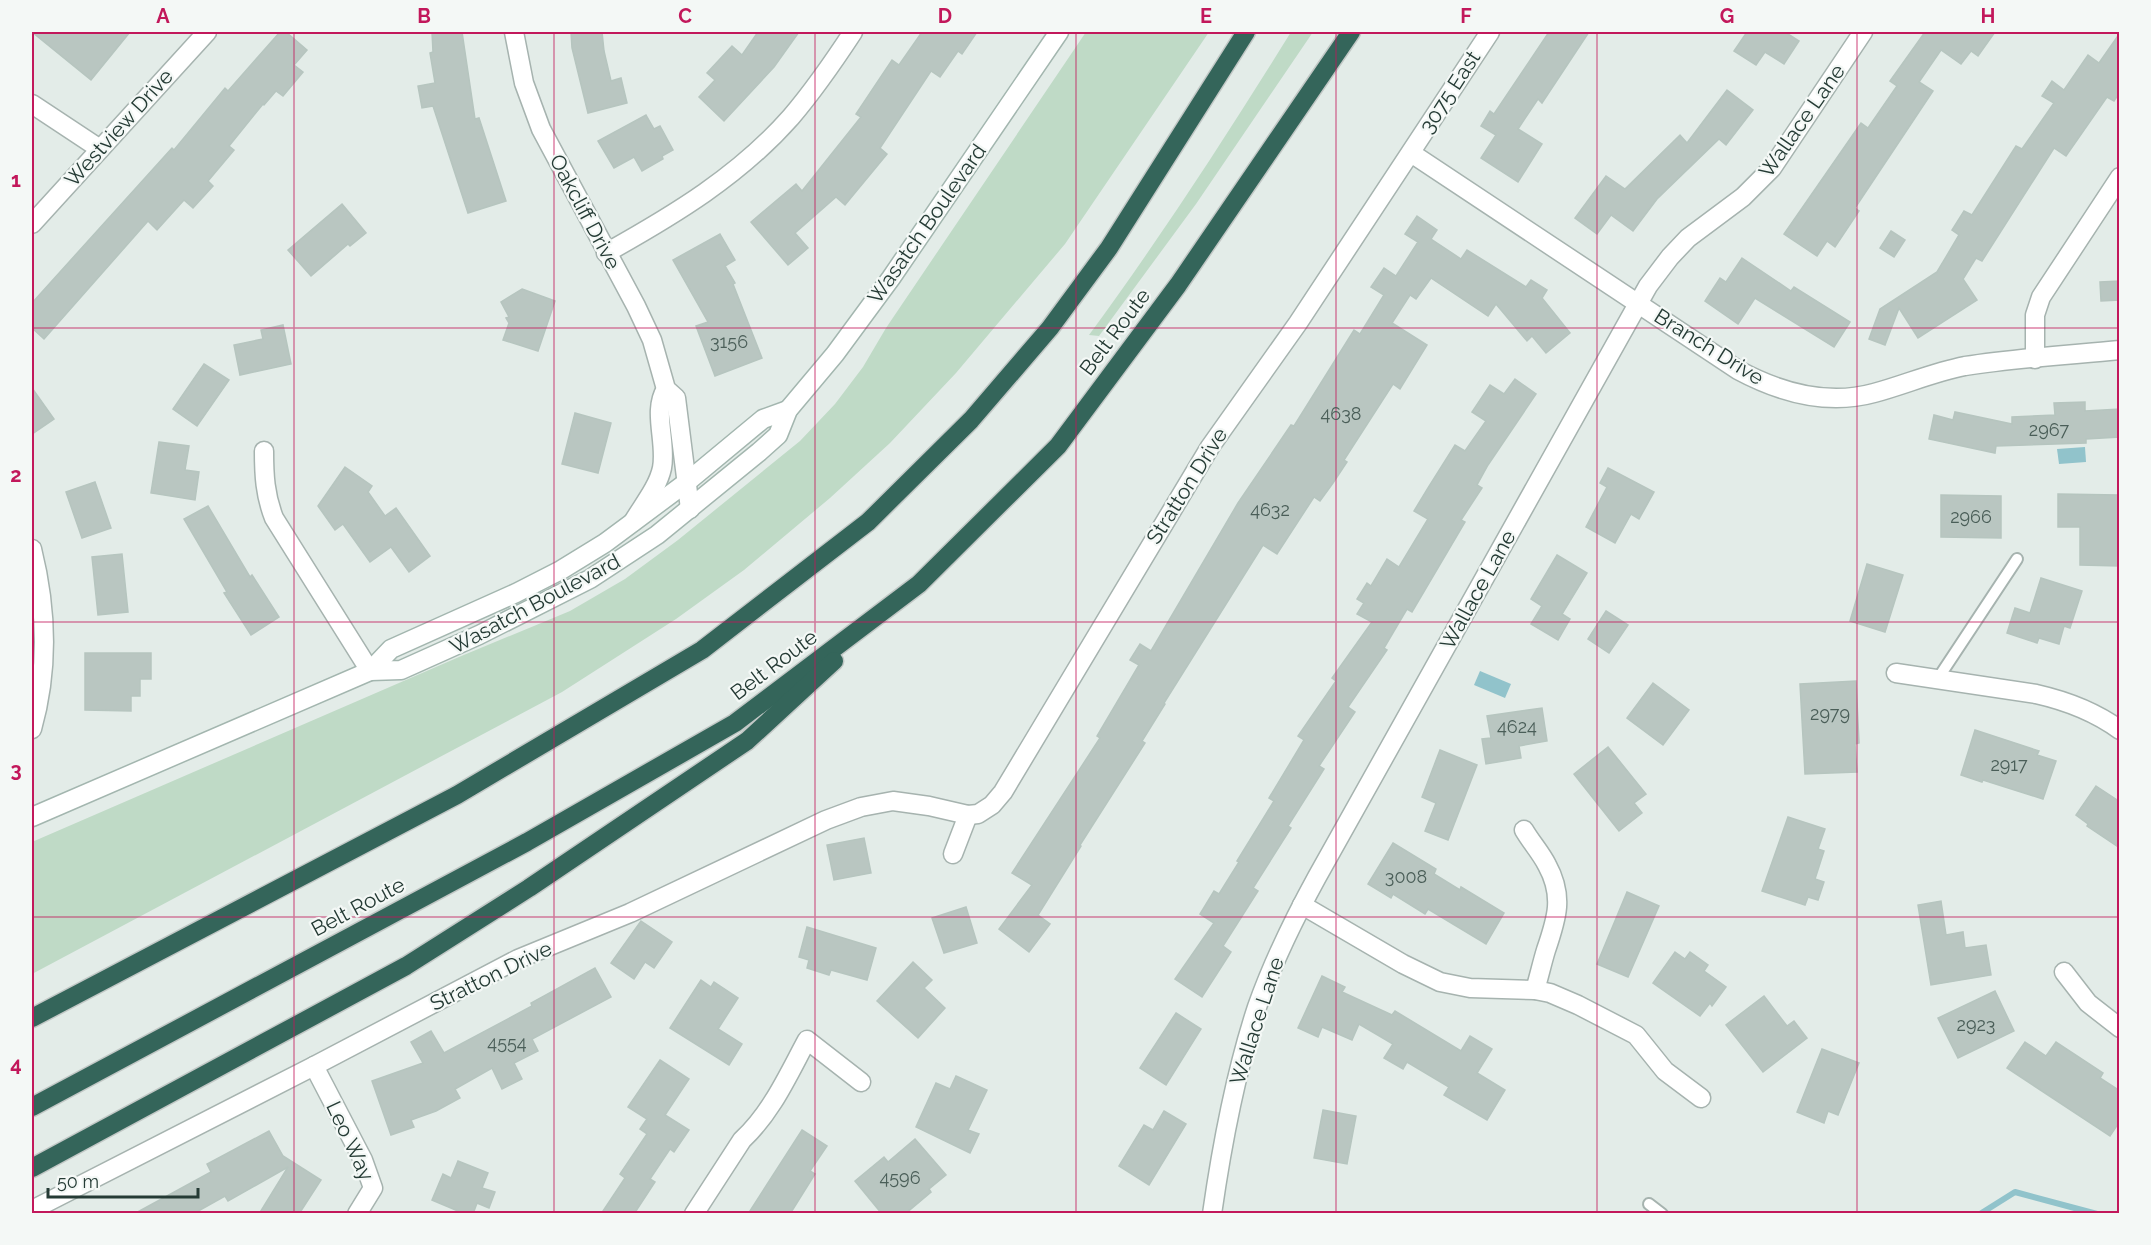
<svg xmlns="http://www.w3.org/2000/svg" width="2151" height="1245" font-family="Raleway,sans-serif">
  <style>
    .green { fill: #bfdac6 }
    .water { fill: #91c3cb }
    .lines { fill: none; stroke-linecap: round; stroke-linejoin: round }
    .stream { stroke: #91c3cb; stroke-width: 6 }
    .building { fill: #b9c6c1; stroke: #b6c5bf; stroke-width: 1.5 }
    .lane-casing { stroke: #a6b3af; stroke-width: 14 }
    .street-casing { stroke: #a6b3af; stroke-width: 21 }
    .secondary-casing { stroke: #a3b6af; stroke-width: 21 }
    .highway-casing { stroke: #c2c8c6; stroke-width: 21 }
    .lane { stroke: #fff; stroke-width: 10 }
    .street { stroke: #fff; stroke-width: 18 }
    .secondary { stroke: #fff; stroke-width: 18 }
    .highway { stroke: #34655a; stroke-width: 18 }
    .grid { fill: none; stroke: #c2185b; stroke-width: 1.5; stroke-opacity: 0.55 }
    .labels { text-anchor: middle; stroke-width: 4.5; stroke-linejoin: round; paint-order: stroke }
    .number-label { font-size: 18px; fill: #4a5e58 }
    .street-label { font-size: 21px; fill: #253b35; stroke: #f4f8f6 }
    .neatline { fill: none; stroke: #c2185b; stroke-width: 2 }
    .grid-label { font-size: 20px; text-anchor: middle; font-weight: bold; fill: #c2185b }
  </style>
  <rect width="100%" height="100%" fill="#e3ece8"/>
  <!-- green -->
  <g class="green">
    <polygon points="1086,32 1209,32 1065,244 956,373 890,443 830,498 744,570 676,619 562,692 32,974 32,842 459,657 570,611 625,579 678,540 800,441 835,404 863,367 886,328"/>
    <path d="M 1291,32 L 1313,32 L 1196,204 L 1099,336 L 1089,335 C 1161,237 1227,135 1291,32 Z"/>
  </g>
  <!-- water -->
  <g class="water">
    <polygon points="2085,447 2086,462 2059,464 2057,449"/>
    <polygon points="1480,671 1511,684 1505,698 1474,685"/>
  </g>
  <g class="lines">
    <!-- stream -->
    <polyline class="stream" points="1980,1214 2015,1192 2097,1214"/>
  </g>
  <!-- building -->
  <g class="building">
    <polygon points="32,32 130,32 91,80"/>
    <polygon points="280,32 286,32 307,50 294,65 303,72 283,96 276,91 264,105 263,104 229,146 234,150 208,181 213,186 193,208 184,200 157,230 148,221 44,339 32,328 32,303 172,148 174,150 225,88 228,91"/>
    <polygon points="432,32 462,32 475,119 479,118 506,201 468,213 433,106 422,108 418,86 435,83 430,53 433,52"/>
    <polygon points="571,32 602,32 604,51 611,81 621,78 627,103 588,113 572,48"/>
    <polygon points="758,32 799,32 774,67 724,121 699,97 715,80 707,73 732,46 742,55"/>
    <polygon points="922,32 977,32 962,54 958,51 940,77 931,71 880,148 887,154 845,205 836,197 795,233 808,248 788,265 751,222 796,184 802,191 861,117 856,114 892,60 899,65"/>
    <polygon points="1549,32 1589,32 1542,103 1538,99 1518,129 1542,144 1518,182 1481,158 1496,135 1481,126 1490,111 1494,114"/>
    <polygon points="1747,32 1785,32 1799,41 1784,64 1765,52 1756,65 1734,51"/>
    <polygon points="1925,32 1995,32 1978,56 1971,51 1961,64 1941,50 1919,82 1933,91 1855,208 1859,211 1835,247 1827,241 1817,256 1784,234 1861,123 1868,128 1897,86 1890,81"/>
    <polygon points="2120,33 2120,92 2114,101 2107,97 2066,156 2054,148 1982,261 1976,258 1963,279 1977,300 1918,338 1899,308 1885,345 1869,339 1880,309 1937,272 1959,235 1952,230 1964,211 1972,215 2016,146 2022,149 2054,103 2042,96 2052,81 2064,90 2088,55 2099,63"/>
    <polygon points="1727,90 1753,110 1726,145 1719,139 1657,199 1633,231 1611,215 1597,234 1575,218 1606,176 1625,189 1680,135 1687,143"/>
    <polygon points="646,115 654,129 660,126 673,150 662,156 663,159 642,171 634,157 614,168 598,141"/>
    <polygon points="342,204 366,233 350,246 348,244 311,276 288,250"/>
    <polygon points="1417,216 1437,230 1431,239 1461,259 1467,250 1526,287 1531,280 1547,290 1542,298 1570,333 1546,353 1532,336 1527,341 1496,304 1488,316 1431,278 1416,299 1410,295 1392,323 1427,345 1400,389 1393,384 1344,460 1347,462 1333,483 1320,501 1314,497 1277,554 1263,545 1164,703 1165,704 1142,741 1145,743 1080,845 1081,846 1038,915 1050,924 1029,952 999,929 1032,885 1012,873 1100,738 1097,736 1139,665 1130,660 1140,644 1151,651 1238,503 1291,425 1294,426 1354,330 1360,334 1384,295 1371,287 1384,268 1396,276 1418,242 1405,234"/>
    <polygon points="1891,231 1905,240 1894,257 1880,248"/>
    <polygon points="720,234 735,260 725,266 735,283 733,284 762,358 715,376 696,326 708,322 673,260"/>
    <polygon points="1742,258 1791,291 1794,287 1850,322 1834,347 1755,298 1738,324 1705,301 1720,278 1726,282"/>
    <polygon points="2120,281 2120,300 2101,301 2100,282"/>
    <polygon points="522,289 555,301 538,351 503,340 509,323 506,318 509,317 501,302"/>
    <polygon points="283,325 291,364 240,375 234,345 263,339 261,330"/>
    <polygon points="204,364 229,380 197,426 173,409"/>
    <polygon points="1515,379 1536,394 1488,465 1477,485 1482,488 1461,520 1465,522 1412,612 1407,609 1384,648 1387,650 1348,707 1355,712 1319,766 1324,769 1288,826 1291,828 1253,888 1258,891 1223,946 1231,952 1202,997 1175,979 1214,923 1200,914 1214,891 1219,894 1239,862 1237,861 1274,801 1269,798 1304,740 1298,736 1336,681 1332,678 1372,622 1357,614 1364,603 1357,599 1367,583 1371,586 1387,559 1399,567 1428,519 1414,511 1428,488 1455,445 1465,451 1486,421 1472,412 1490,385 1504,394"/>
    <polygon points="32,388 54,419 32,434"/>
    <polygon points="2085,402 2085,411 2120,409 2120,437 2086,439 2086,443 1996,446 1995,453 1929,439 1934,415 1953,420 1955,412 2012,424 2012,417 2055,415 2054,403"/>
    <polygon points="575,413 611,423 598,473 562,464"/>
    <polygon points="159,442 189,446 185,470 199,472 195,500 151,493"/>
    <polygon points="345,467 372,486 368,492 385,516 396,508 430,556 409,572 391,547 370,562 343,524 335,530 318,506"/>
    <polygon points="1608,468 1654,492 1639,519 1631,514 1615,543 1586,527 1607,487 1600,483"/>
    <polygon points="95,482 111,528 82,538 66,492"/>
    <polygon points="2058,494 2119,495 2119,566 2080,565 2080,527 2058,527"/>
    <polygon points="1941,495 2001,496 2001,538 1941,537"/>
    <polygon points="208,506 250,577 252,575 279,617 251,635 224,593 227,592 184,519"/>
    <polygon points="122,554 128,612 98,615 92,557"/>
    <polygon points="1557,555 1587,573 1562,614 1570,619 1558,640 1531,624 1542,606 1531,599"/>
    <polygon points="1867,564 1903,575 1885,632 1850,621"/>
    <polygon points="2041,578 2082,591 2070,628 2064,626 2059,644 2039,638 2037,643 2007,633 2015,608 2030,613"/>
    <polygon points="1606,611 1628,625 1609,653 1588,639"/>
    <polygon points="85,653 151,653 151,679 140,679 140,696 131,696 131,711 85,710"/>
    <polygon points="1856,681 1859,743 1855,744 1857,772 1805,774 1800,684"/>
    <polygon points="1653,683 1689,710 1663,745 1627,718"/>
    <polygon points="1542,708 1547,741 1519,746 1521,758 1486,764 1482,739 1491,738 1487,716"/>
    <polygon points="1975,730 2039,751 2037,755 2056,761 2043,799 1983,780 1982,782 1961,775"/>
    <polygon points="1608,747 1646,794 1634,803 1642,813 1619,831 1574,774"/>
    <polygon points="1440,750 1477,765 1448,840 1425,831 1436,803 1422,797"/>
    <polygon points="2096,786 2120,802 2120,848 2087,826 2088,824 2076,815"/>
    <polygon points="1788,817 1825,829 1818,849 1824,851 1815,879 1824,882 1818,900 1808,897 1805,905 1762,891"/>
    <polygon points="864,838 871,873 834,880 827,845"/>
    <polygon points="1393,843 1436,869 1434,874 1460,890 1461,887 1504,913 1486,944 1428,909 1425,914 1393,894 1391,898 1368,884"/>
    <polygon points="1627,892 1659,906 1628,977 1597,964"/>
    <polygon points="1941,901 1946,935 1963,932 1965,948 1986,945 1991,975 1931,985 1918,905"/>
    <polygon points="966,907 977,943 944,953 932,918"/>
    <polygon points="641,921 672,942 654,968 645,962 634,979 611,963"/>
    <polygon points="807,927 876,948 867,980 831,970 829,975 807,968 809,960 799,957"/>
    <polygon points="1675,952 1685,959 1690,952 1708,965 1704,971 1726,987 1712,1006 1710,1003 1700,1016 1653,983"/>
    <polygon points="913,962 932,980 924,988 945,1008 918,1038 877,1001"/>
    <polygon points="595,968 611,997 532,1039 538,1051 514,1063 522,1079 502,1089 492,1068 455,1089 460,1098 436,1111 411,1120 414,1127 391,1135 372,1081 423,1063 411,1042 431,1031 444,1053 532,1006 531,1003"/>
    <polygon points="1322,976 1345,987 1342,992 1392,1015 1395,1011 1461,1051 1470,1036 1492,1049 1477,1073 1505,1090 1487,1120 1444,1095 1449,1087 1407,1062 1403,1069 1384,1058 1393,1044 1359,1024 1352,1040 1322,1027 1318,1037 1298,1028"/>
    <polygon points="701,980 711,987 714,982 738,998 718,1029 742,1044 729,1065 670,1028"/>
    <polygon points="1995,991 2014,1031 1958,1058 1938,1018"/>
    <polygon points="1764,996 1787,1026 1794,1021 1807,1038 1763,1072 1726,1025"/>
    <polygon points="1176,1013 1201,1029 1166,1085 1140,1068"/>
    <polygon points="2025,1042 2046,1056 2056,1042 2103,1073 2100,1078 2120,1091 2120,1121 2110,1136 2007,1068"/>
    <polygon points="1822,1049 1859,1063 1838,1115 1828,1111 1824,1123 1797,1112"/>
    <polygon points="660,1060 689,1079 665,1115 689,1130 674,1152 670,1149 650,1179 655,1182 634,1214 601,1214 625,1178 620,1174 647,1134 640,1129 647,1119 628,1107"/>
    <polygon points="956,1076 987,1090 968,1130 979,1134 970,1153 916,1127 936,1083 950,1089"/>
    <polygon points="1323,1110 1356,1116 1347,1164 1314,1158"/>
    <polygon points="1164,1111 1186,1124 1149,1185 1119,1166 1144,1125 1153,1130"/>
    <polygon points="802,1130 827,1146 810,1171 815,1174 790,1214 748,1214"/>
    <polygon points="269,1131 283,1156 321,1180 299,1214 259,1214 288,1167 228,1201 225,1196 193,1214 134,1214 211,1172 207,1164"/>
    <polygon points="915,1139 946,1175 929,1189 931,1192 905,1214 882,1214 855,1181 884,1157 888,1162"/>
    <polygon points="458,1161 488,1173 482,1188 495,1192 489,1208 477,1203 473,1214 465,1214 432,1200 443,1174 451,1178"/>
  </g>
  <g class="lines">
    <defs>
      <g id="lane">
        <polyline points="1937,680 2017,559"/>
        <polyline points="1649,1204 1662,1214"/>
      </g>
      <g id="street">
        <polyline points="514,32 524,83 541,129 636,306 652,340 666,389 676,398 690,509"/>
        <polyline points="32,104 100,149"/>
        <path d="M 1411,153 L 1738,370 C 1779,392 1827,406 1874,393 C 1904,385 1934,372 1965,366 C 2016,358 2068,355 2120,350"/>
        <polyline points="32,224 207,32"/>
        <path d="M 606,253 C 674,215 739,176 791,117 C 814,90 834,61 853,32"/>
        <polyline points="2035,359 2035,315 2041,297 2120,177"/>
        <path d="M 264,451 C 264,475 265,495 274,518 L 370,671"/>
        <path d="M 633,522 C 643,505 658,487 662,468 C 667,442 652,411 666,389"/>
        <path d="M 32,549 C 47,609 49,669 32,729"/>
        <path d="M 1896,673 L 2036,694 C 2067,701 2094,711 2120,730"/>
        <path d="M 1524,830 C 1531,842 1541,853 1547,865 C 1564,896 1557,918 1546,950 C 1542,963 1539,977 1535,990"/>
        <polyline points="953,854 968,815"/>
        <polyline points="1302,905 1403,964 1440,982 1470,988 1535,990 1550,993 1578,1005 1636,1035 1665,1071 1701,1098"/>
        <polyline points="2064,972 2088,1003 2120,1028"/>
        <polyline points="314,1066 363,1160 373,1188 357,1214"/>
        <polyline points="32,1210 314,1066 518,959 630,913 826,820 861,807 893,801 929,806 968,815 978,814 992,805 1003,792 1210,447 1298,323 1490,32"/>
        <path d="M 694,1214 L 742,1140 C 772,1112 788,1075 807,1040 L 861,1082"/>
        <path d="M 1212,1214 C 1222,1144 1235,1074 1257,1007 C 1273,962 1294,919 1317,877 L 1648,286 L 1670,257 L 1688,238 L 1743,197 L 1772,168 L 1863,32"/>
      </g>
      <g id="secondary">
        <polyline points="370,671 391,649 516,593 561,570 605,543 687,482 763,419 788,410"/>
        <polyline points="32,817 370,671 401,670 479,635 590,579 657,535 759,452 778,435 788,410 835,354 891,278 1059,32"/>
      </g>
      <g id="highway">
        <polyline points="32,1018 457,795 702,650 868,522 971,420 1050,328 1109,248 1246,32"/>
        <polyline points="32,1107 527,842 735,723 919,584 1058,446 1178,285 1351,32"/>
        <polyline points="32,1168 406,966 529,888 747,741 834,661"/>
      </g>
    </defs>
    <!-- lane casing -->
    <use href="#lane" class="lane-casing"/>
    <!-- street casing -->
    <use href="#street" class="street-casing"/>
    <!-- secondary casing -->
    <use href="#secondary" class="secondary-casing"/>
    <!-- highway casing -->
    <use href="#highway" class="highway-casing"/>
    <!-- lane -->
    <use href="#lane" class="lane"/>
    <!-- street -->
    <use href="#street" class="street"/>
    <!-- secondary -->
    <use href="#secondary" class="secondary"/>
    <!-- highway -->
    <use href="#highway" class="highway"/>
  </g>
  <!-- grid -->
  <path class="grid" d="M 294,32 L 294,1214M 554,32 L 554,1214M 815,32 L 815,1214M 1076,32 L 1076,1214M 1336,32 L 1336,1214M 1597,32 L 1597,1214M 1857,32 L 1857,1214M 32,328 L 2120,328M 32,622 L 2120,622M 32,917 L 2120,917"/>
  <g class="labels">
    <!-- number labels -->
    <g class="number-label">
      <text x="729" y="348">3156</text>
      <text x="1341" y="420">4638</text>
      <text x="2049" y="436">2967</text>
      <text x="1270" y="516">4632</text>
      <text x="1971" y="523">2966</text>
      <text x="1830" y="720">2979</text>
      <text x="1517" y="733">4624</text>
      <text x="2009" y="771">2917</text>
      <text x="1406" y="883">3008</text>
      <text x="1976" y="1031">2923</text>
      <text x="507" y="1049">4554</text>
      <text x="900" y="1184">4596</text>
    </g>
    <!-- street labels -->
    <g class="street-label">
      <text transform="translate(1450 92) rotate(-57)" y="7">3075 East</text>
      <text transform="translate(1802 121) rotate(-55)" y="7">Wallace Lane</text>
      <text transform="translate(119 128) rotate(-48)" y="7">Westview Drive</text>
      <text transform="translate(585 212) rotate(62)" y="7">Oakcliff Drive</text>
      <text transform="translate(927 224) rotate(-55)" y="7">Wasatch Boulevard</text>
      <text transform="translate(1115 332) rotate(-53)" y="7">Belt Route</text>
      <text transform="translate(1709 347) rotate(32)" y="7">Branch Drive</text>
      <text transform="translate(1187 486) rotate(-58)" y="7">Stratton Drive</text>
      <text transform="translate(1478 590) rotate(-61)" y="7">Wallace Lane</text>
      <text transform="translate(535 604) rotate(-28)" y="7">Wasatch Boulevard</text>
      <text transform="translate(774 665) rotate(-37)" y="7">Belt Route</text>
      <text transform="translate(358 907) rotate(-28)" y="7">Belt Route</text>
      <text transform="translate(491 976) rotate(-26)" y="7">Stratton Drive</text>
      <text transform="translate(1257 1021) rotate(-72)" y="7">Wallace Lane</text>
      <text transform="translate(350 1141) rotate(65)" y="7">Leo Way</text>
    </g>
  </g>
  <!-- border -->
  <rect width="2151" height="1245" fill="none" stroke="#f4f8f6" stroke-width="66"/>
  <!-- scale -->
  <path d="M48 1188v9h150v-9" fill="none" stroke="#253b35" stroke-width="3"/>
  <text x="57" y="1188" font-size="18" fill="#253b35" stroke="#f4f8f6" stroke-width="4.5" paint-order="stroke">50 m</text>
  <rect x="33" y="33" width="2085" height="1179" class="neatline"/>
  <g class="grid-label">
    <text x="163" y="23">A</text>
    <text x="424" y="23">B</text>
    <text x="685" y="23">C</text>
    <text x="945" y="23">D</text>
    <text x="1206" y="23">E</text>
    <text x="1466" y="23">F</text>
    <text x="1727" y="23">G</text>
    <text x="1988" y="23">H</text>
    <text x="16" y="187">1</text>
    <text x="16" y="482">2</text>
    <text x="16" y="777">3</text>
    <text x="16" y="1071">4</text>
  </g>
</svg>
